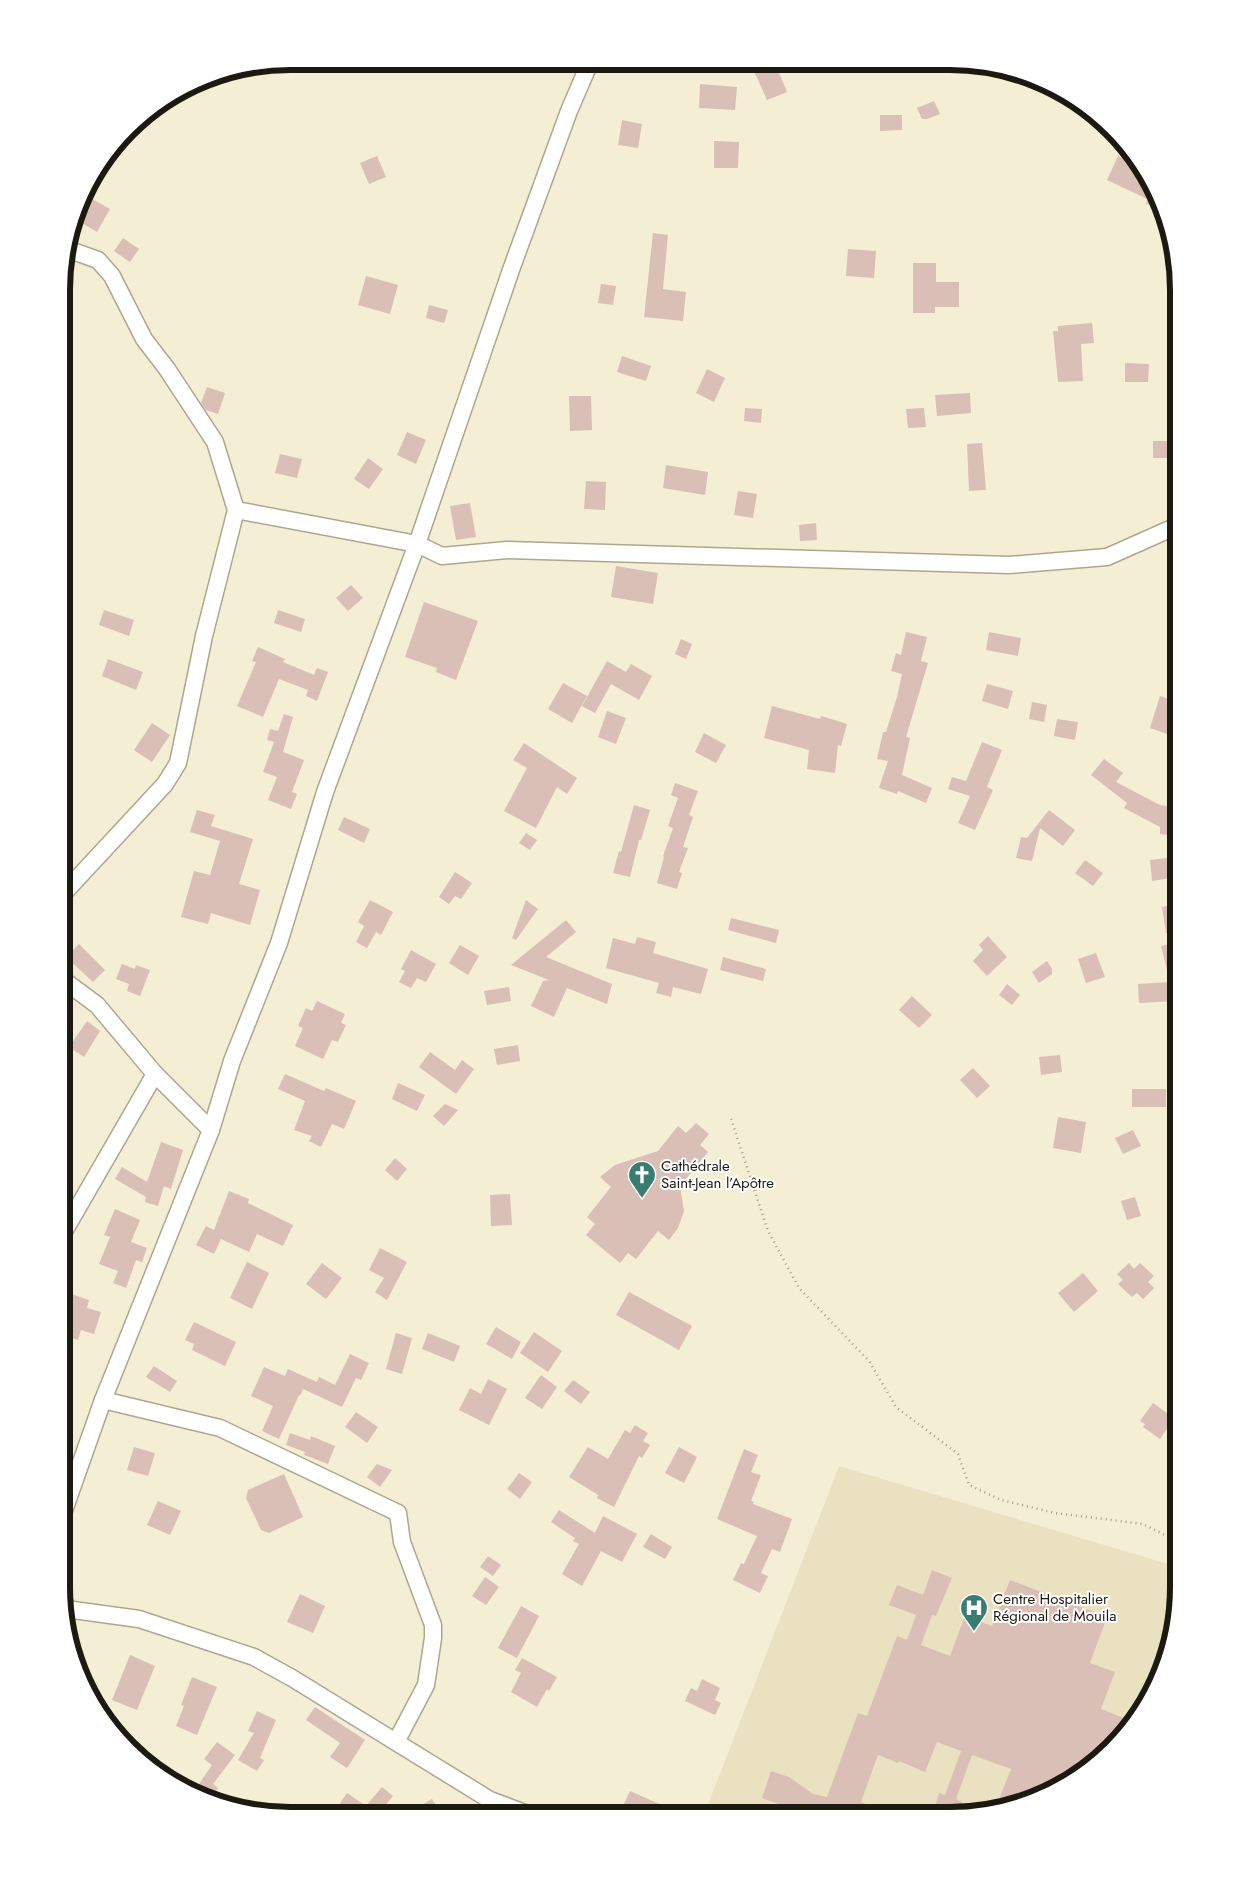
<svg xmlns="http://www.w3.org/2000/svg" width="1240" height="1877" font-family="Jost,sans-serif">
  <style>
    .built { fill: #eae1c1 }
    .building { fill: #dabfb6 }
    .lines { fill: none; stroke-linecap: round; stroke-linejoin: round }
    .street-casing { stroke: #ada790; stroke-width: 19 }
    .path { stroke: #a49f8c; stroke-width: 2.5; stroke-dasharray: 1 4; stroke-linecap: butt }
    .street { stroke: #fff; stroke-width: 16 }
    .labels { text-anchor: middle; stroke-width: 4; stroke-linejoin: round; paint-order: stroke }
    .poi-label { font-size: 15px; fill: #1c1910; stroke: #fff; text-anchor: start }
    .rim { fill: none; stroke: #1c1910; stroke-width: 6 }
  </style>
  <rect width="100%" height="100%" fill="#f4eed5"/>
  <!-- built -->
  <polygon class="built" points="839,1466 1178,1567 1178,1602 1167,1661 1132,1726 1089,1768 1038,1798 950,1816 704,1815"/>
  <!-- building -->
  <g class="building">
    <polygon points="775,63 787,92 767,100 754,71"/>
    <polygon points="700,84 737,87 735,110 699,108"/>
    <polygon points="934,101 940,114 927,119 922,119 917,108"/>
    <polygon points="880,115 902,115 902,130 880,131"/>
    <polygon points="622,120 642,124 638,148 618,145"/>
    <polygon points="714,141 739,142 738,168 714,168"/>
    <polygon points="377,156 386,177 369,184 360,163"/>
    <polygon points="1118,156 1140,166 1145,174 1140,186 1148,187 1149,181 1162,207 1146,204 1147,199 1107,180"/>
    <polygon points="92,199 110,209 97,232 80,222"/>
    <polygon points="653,233 668,235 663,289 686,292 683,321 644,317"/>
    <polygon points="123,238 139,249 130,262 114,251"/>
    <polygon points="848,249 876,251 874,278 846,276"/>
    <polygon points="913,263 936,263 936,282 959,282 959,307 935,307 935,313 913,313"/>
    <polygon points="366,276 398,285 390,314 358,305"/>
    <polygon points="601,284 616,286 613,305 598,303"/>
    <polygon points="429,305 448,310 444,323 426,318"/>
    <polygon points="1092,323 1094,343 1081,344 1083,381 1058,382 1053,331 1058,331 1058,326"/>
    <polygon points="622,356 651,366 646,381 617,372"/>
    <polygon points="1125,363 1149,364 1148,382 1125,382"/>
    <polygon points="707,369 725,378 714,402 696,393"/>
    <polygon points="207,387 225,393 218,414 206,410 201,403"/>
    <polygon points="970,393 971,413 937,416 935,395"/>
    <polygon points="569,396 591,396 592,430 570,431"/>
    <polygon points="745,408 762,409 761,423 744,421"/>
    <polygon points="924,408 926,427 908,428 906,409"/>
    <polygon points="407,432 426,440 416,464 397,455"/>
    <rect x="1153" y="441" width="19" height="17"/>
    <polygon points="982,443 986,490 969,491 967,444"/>
    <polygon points="280,454 302,459 297,478 275,473"/>
    <polygon points="368,458 383,469 369,489 354,479"/>
    <polygon points="666,465 708,472 705,495 663,488"/>
    <polygon points="586,481 606,482 605,510 584,509"/>
    <polygon points="738,491 757,494 753,518 734,515"/>
    <polygon points="470,503 476,537 456,540 450,506"/>
    <polygon points="816,523 817,540 800,541 799,525"/>
    <polygon points="616,566 658,573 653,604 611,597"/>
    <polygon points="351,585 363,598 348,611 336,598"/>
    <polygon points="424,602 478,621 456,680 436,672 437,668 405,657"/>
    <polygon points="104,610 134,620 129,636 99,625"/>
    <polygon points="278,610 305,619 301,632 274,623"/>
    <polygon points="906,632 927,637 921,661 928,663 906,737 910,738 902,775 932,788 926,803 898,791 897,794 879,788 888,761 877,759 883,732 886,732 897,697 902,674 891,671 896,653 901,655"/>
    <polygon points="989,632 1021,638 1018,656 986,650"/>
    <polygon points="681,639 692,644 686,659 675,654"/>
    <polygon points="258,647 285,659 283,662 314,675 317,668 328,672 317,701 306,696 308,690 279,679 263,717 237,706 256,662 252,661"/>
    <polygon points="108,659 143,672 136,690 102,676"/>
    <polygon points="607,661 626,672 631,664 652,676 639,700 611,684 595,713 582,706"/>
    <polygon points="563,683 587,696 572,723 548,709"/>
    <polygon points="987,684 1013,691 1008,709 982,701"/>
    <polygon points="1160,696 1178,702 1167,734 1150,728"/>
    <polygon points="1032,702 1047,705 1044,722 1029,719"/>
    <polygon points="772,706 820,719 821,716 847,724 841,746 838,745 835,773 807,769 809,750 764,738"/>
    <polygon points="607,711 626,718 616,744 598,737"/>
    <polygon points="284,714 293,717 283,752 304,760 292,792 297,794 291,809 268,800 277,777 263,772 274,742 267,740 270,729 278,731"/>
    <polygon points="1057,719 1078,722 1075,740 1054,736"/>
    <polygon points="152,723 170,735 152,762 134,750"/>
    <polygon points="704,733 726,745 716,763 695,752"/>
    <polygon points="982,742 1002,750 987,787 993,790 975,830 958,823 970,796 948,789 952,777 966,781"/>
    <polygon points="524,743 577,778 567,794 557,787 536,828 504,811 527,768 513,760"/>
    <polygon points="1104,759 1123,773 1116,782 1160,805 1179,808 1179,837 1160,834 1160,827 1124,808 1127,803 1091,775"/>
    <polygon points="675,783 698,791 689,815 693,817 683,847 688,848 679,872 682,873 677,889 657,883 664,857 663,856 673,828 668,826 678,798 671,795"/>
    <polygon points="634,805 650,810 641,840 639,840 630,877 613,873 619,851 621,852"/>
    <polygon points="197,810 215,815 211,826 253,839 239,884 260,890 250,925 211,913 208,924 181,917 194,871 210,875 220,841 190,832"/>
    <polygon points="1049,810 1075,830 1063,846 1040,828 1032,861 1016,858 1021,837 1027,838"/>
    <polygon points="344,817 370,829 364,843 338,830"/>
    <polygon points="526,833 537,840 530,850 519,843"/>
    <polygon points="1168,858 1171,878 1152,881 1150,860"/>
    <polygon points="1085,860 1103,873 1093,886 1075,873"/>
    <polygon points="455,872 472,883 461,899 455,896 449,904 439,897"/>
    <polygon points="370,900 393,912 381,935 376,932 367,948 356,942 364,926 358,922"/>
    <polygon points="526,900 538,909 516,940 512,938"/>
    <polygon points="1179,904 1178,931 1166,933 1162,907"/>
    <polygon points="731,918 779,930 776,943 728,930"/>
    <polygon points="566,920 576,932 546,957 612,984 607,1004 567,988 554,1017 531,1006 543,981 549,980 511,965"/>
    <polygon points="988,936 1007,957 987,976 973,961 983,950 979,945"/>
    <polygon points="637,937 656,942 653,953 708,969 701,994 673,987 671,997 656,993 659,983 606,968 613,938 635,944"/>
    <polygon points="1174,943 1178,961 1178,1001 1139,1003 1138,984 1170,982 1161,946"/>
    <polygon points="79,944 105,970 93,982 66,957"/>
    <polygon points="460,945 479,956 468,975 449,963"/>
    <polygon points="411,950 436,964 426,982 417,978 411,988 399,982 405,971 401,969"/>
    <polygon points="1096,953 1105,977 1086,983 1078,959"/>
    <polygon points="723,957 766,969 763,981 720,970"/>
    <polygon points="1047,961 1052,969 1052,974 1039,983 1032,972"/>
    <polygon points="122,964 135,969 136,965 150,970 140,996 127,991 129,984 116,979"/>
    <polygon points="1007,984 1020,995 1012,1005 999,995"/>
    <polygon points="509,987 511,1001 487,1005 484,991"/>
    <polygon points="912,996 932,1015 919,1028 899,1010"/>
    <polygon points="317,1001 345,1014 341,1023 346,1025 338,1042 332,1040 323,1059 295,1046 303,1028 298,1026 306,1008 312,1011"/>
    <polygon points="87,1021 100,1031 84,1057 69,1047"/>
    <polygon points="518,1045 520,1061 497,1065 494,1049"/>
    <polygon points="430,1052 455,1070 462,1060 474,1069 456,1094 419,1067"/>
    <polygon points="1060,1055 1062,1072 1041,1075 1039,1057"/>
    <polygon points="973,1068 990,1086 977,1098 960,1080"/>
    <polygon points="285,1074 324,1091 326,1088 356,1101 344,1129 332,1124 321,1147 309,1141 312,1136 294,1130 305,1101 278,1089"/>
    <polygon points="398,1083 425,1095 417,1111 392,1099"/>
    <rect x="1132" y="1089" width="34" height="18"/>
    <polygon points="445,1104 458,1110 444,1126 433,1116"/>
    <polygon points="1058,1117 1086,1122 1081,1153 1053,1148"/>
    <polygon points="696,1123 709,1134 700,1145 708,1152 680,1186 684,1211 678,1228 669,1240 658,1231 636,1259 628,1253 620,1263 586,1235 595,1224 587,1217 611,1187 600,1177 615,1165 658,1151 678,1126 686,1133"/>
    <polygon points="1133,1130 1141,1146 1123,1154 1115,1138"/>
    <polygon points="161,1142 183,1150 171,1189 164,1186 158,1206 145,1202 146,1197 115,1179 122,1167 147,1182"/>
    <polygon points="395,1158 407,1169 397,1181 385,1170"/>
    <polygon points="229,1191 249,1199 248,1203 293,1225 283,1246 257,1234 249,1252 221,1239 214,1254 196,1245 206,1226 214,1230"/>
    <polygon points="510,1194 512,1225 491,1226 490,1195"/>
    <polygon points="1135,1197 1141,1216 1127,1220 1121,1201"/>
    <polygon points="115,1209 140,1220 131,1242 147,1248 142,1262 136,1260 126,1288 113,1283 118,1271 99,1264 110,1237 104,1235"/>
    <polygon points="380,1248 407,1262 387,1300 375,1292 384,1278 369,1270"/>
    <polygon points="247,1262 269,1273 252,1309 230,1298"/>
    <polygon points="322,1263 342,1278 326,1299 306,1284"/>
    <polygon points="1129,1263 1134,1269 1140,1263 1154,1276 1148,1282 1154,1288 1143,1299 1137,1293 1132,1297 1118,1284 1123,1280 1117,1274"/>
    <polygon points="1083,1273 1098,1291 1074,1312 1058,1293"/>
    <polygon points="629,1292 692,1326 679,1350 616,1315"/>
    <polygon points="71,1294 89,1300 87,1308 101,1312 94,1334 81,1330 78,1340 62,1335 62,1326"/>
    <polygon points="194,1322 236,1342 225,1366 192,1350 194,1344 185,1340"/>
    <polygon points="496,1327 521,1342 512,1359 486,1344"/>
    <polygon points="534,1332 562,1351 548,1372 520,1353"/>
    <polygon points="396,1333 412,1338 402,1374 386,1369"/>
    <polygon points="428,1333 460,1346 454,1362 422,1349"/>
    <polygon points="350,1354 369,1363 361,1380 356,1378 342,1407 303,1389 300,1396 299,1395 279,1439 262,1431 273,1406 251,1396 264,1367 285,1376 288,1369 317,1382 319,1377 335,1385"/>
    <polygon points="154,1366 177,1381 170,1392 146,1377"/>
    <polygon points="541,1375 557,1387 542,1409 525,1398"/>
    <polygon points="488,1379 507,1389 489,1425 459,1410 470,1388 481,1394"/>
    <polygon points="573,1380 590,1392 581,1404 564,1391"/>
    <polygon points="1153,1403 1174,1418 1160,1439 1143,1427 1145,1424 1140,1421"/>
    <polygon points="356,1412 378,1427 367,1443 345,1427"/>
    <polygon points="635,1425 648,1433 643,1441 650,1445 642,1458 639,1456 614,1507 597,1498 598,1495 569,1477 588,1447 608,1459 625,1430 630,1433"/>
    <polygon points="290,1433 310,1440 311,1436 335,1446 328,1464 304,1455 305,1452 286,1445"/>
    <polygon points="134,1447 155,1453 148,1476 127,1470"/>
    <polygon points="679,1447 697,1457 684,1483 665,1473"/>
    <polygon points="744,1449 758,1455 751,1472 761,1475 751,1501 754,1502 753,1504 792,1519 780,1552 772,1549 761,1573 768,1576 760,1593 733,1580 741,1563 744,1564 757,1536 717,1519"/>
    <polygon points="377,1464 392,1470 380,1487 367,1477"/>
    <polygon points="519,1473 532,1482 520,1499 507,1489"/>
    <polygon points="284,1474 303,1517 269,1533 261,1530 246,1498 248,1490"/>
    <polygon points="158,1501 181,1511 170,1535 147,1525"/>
    <polygon points="559,1510 595,1533 603,1516 637,1534 622,1562 601,1551 582,1586 562,1574 579,1544 573,1541 575,1538 551,1522"/>
    <polygon points="651,1534 672,1547 665,1559 643,1547"/>
    <polygon points="488,1556 501,1565 493,1576 480,1567"/>
    <polygon points="932,1570 952,1578 936,1616 932,1615 921,1645 950,1656 965,1616 992,1626 1010,1580 1107,1617 1090,1663 1115,1672 1101,1709 1134,1722 1132,1726 1089,1768 1038,1798 1005,1805 998,1802 1011,1769 972,1755 956,1799 962,1802 958,1814 950,1816 932,1816 939,1793 945,1795 961,1751 937,1742 925,1772 899,1761 898,1763 878,1755 861,1802 893,1816 808,1815 762,1798 771,1771 789,1777 813,1794 827,1797 858,1713 867,1716 897,1636 907,1640 916,1615 889,1605 897,1585 923,1595"/>
    <polygon points="485,1577 499,1587 486,1605 472,1596"/>
    <polygon points="300,1594 325,1606 313,1633 287,1622"/>
    <polygon points="521,1606 539,1616 517,1658 498,1648"/>
    <polygon points="130,1655 155,1666 137,1710 112,1700"/>
    <polygon points="522,1658 557,1677 549,1691 547,1689 537,1707 511,1692 521,1673 515,1670"/>
    <polygon points="192,1677 217,1687 197,1735 176,1726 184,1706 181,1705"/>
    <polygon points="702,1679 720,1688 715,1700 721,1703 715,1715 685,1701 691,1688 697,1691"/>
    <polygon points="315,1707 365,1740 347,1768 330,1757 340,1743 306,1720"/>
    <polygon points="257,1711 276,1720 260,1758 264,1760 257,1771 238,1760 254,1733 248,1731"/>
    <polygon points="217,1742 235,1755 213,1784 218,1788 210,1800 193,1793 212,1765 204,1759"/>
    <polygon points="382,1787 393,1796 383,1808 382,1807 378,1814 352,1814 339,1805 347,1793 366,1806"/>
    <polygon points="630,1791 664,1806 660,1815 638,1815 622,1808"/>
    <polygon points="432,1799 441,1814 407,1814"/>
  </g>
  <g class="lines">
    <defs>
      <g id="street">
        <polyline points="236,510 417,544 442,556 507,550 1009,565 1107,557 1179,525"/>
        <polyline points="62,895 165,784 178,763 204,636 236,510 215,442 167,369 144,339 112,276 98,260 67,249"/>
        <polyline points="62,979 97,1005 155,1074 211,1130"/>
        <polyline points="62,1235 155,1074"/>
        <polyline points="103,1400 220,1428 398,1513 402,1542 433,1625 433,1638 426,1685 396,1742"/>
        <polyline points="61,1519 103,1400 211,1130 232,1061 279,943 325,792 417,544 512,267 569,111 590,62"/>
        <polyline points="66,1609 139,1619 254,1657 292,1678 490,1800 530,1815"/>
      </g>
    </defs>
    <!-- street casing -->
    <use href="#street" class="street-casing"/>
    <!-- path -->
    <polyline class="path" points="731,1119 768,1231 799,1288 869,1361 896,1407 958,1454 969,1485 1001,1500 1055,1513 1143,1524 1178,1542"/>
    <!-- street -->
    <use href="#street" class="street"/>
  </g>
  <!-- icons -->
  <defs>
    <symbol id="church-pin" viewBox="-11 -11 22 30"><path d="M0 17L-7.5 6A9.5 9.5 0 1 1 7.5 6Z" fill="#397d70" stroke="#fff"/><path d="M-1.2-6h2.4v3.5h3.3v2.4h-3.3V6h-2.4V-.1h-3.3v-2.4h3.3Z" fill="#fff"/></symbol>
    <symbol id="hospital-pin" viewBox="-11 -11 22 30"><path d="M0 17L-7.5 6A9.5 9.5 0 1 1 7.5 6Z" fill="#397d70" stroke="#fff"/><path d="M-5-5h3v3.5h4V-5h3V5h-3V1.5h-4V5h-3Z" fill="#fff"/></symbol>
  </defs>
  <g fill-rule="evenodd">
    <use href="#church-pin" x="626" y="1159" width="32" height="43"/>
    <use href="#hospital-pin" x="958" y="1592" width="32" height="43"/>
  </g>
  <g class="labels">
    <!-- poi labels -->
    <g class="poi-label">
      <text x="661" y="1171">Cathédrale<tspan x="661" dy="17">Saint-Jean l’Apôtre</tspan></text>
      <text x="993" y="1604">Centre Hospitalier<tspan x="993" dy="17">Régional de Mouila</tspan></text>
    </g>
  </g>
  <!-- crop -->
  <path d="M0 0H1240V1877H0ZM290 70H950A220 220 0 0 1 1170 290V1587A220 220 0 0 1 950 1807H290A220 220 0 0 1 70 1587V290A220 220 0 0 1 290 70Z" fill="#fff" fill-rule="evenodd"/>
  <path class="rim" d="M290 70H950A220 220 0 0 1 1170 290V1587A220 220 0 0 1 950 1807H290A220 220 0 0 1 70 1587V290A220 220 0 0 1 290 70Z"/>
</svg>
